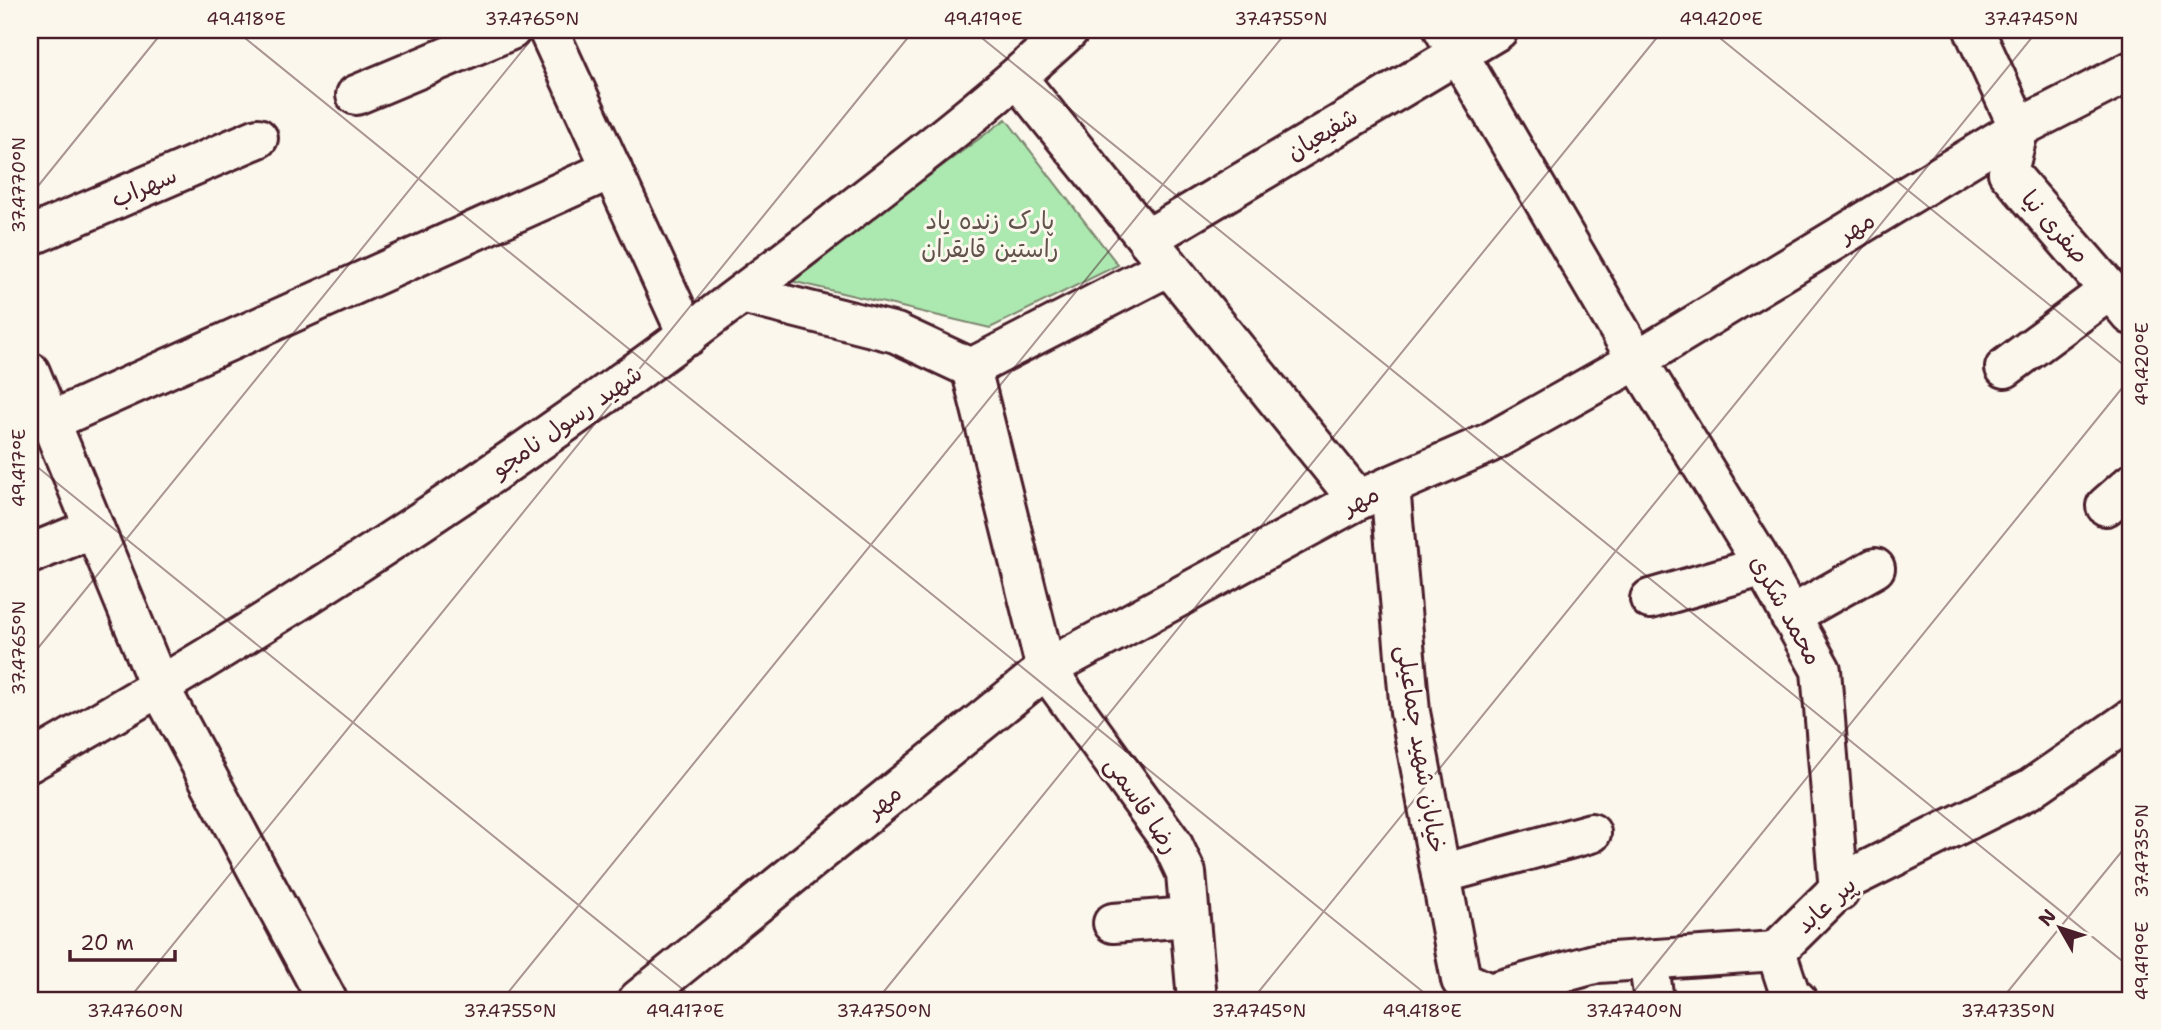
<svg xmlns="http://www.w3.org/2000/svg" width="2161" height="1030" font-family="'Shantell Sans','Playpen Sans Arabic',sans-serif">
  <style>
    .green { fill: #ace9b0; stroke: #7b846e; stroke-width: 2 }
    .lines { fill: none; stroke-linecap: round; stroke-linejoin: round }
    .minor-casing { stroke: #4a1f2b; stroke-width: 44 }
    .minor { stroke: #fbf7ec; stroke-width: 38 }
    .ticks { fill: none; stroke: #4a1f2b; stroke-width: 2; stroke-opacity: 0.45 }
    .labels { text-anchor: middle; stroke-width: 6; stroke-linejoin: round; paint-order: stroke }
    .street-label { font-size: 24px; fill: #4a1f2b; stroke: #fbf7ec }
    .park-label { font-size: 24px; fill: #62524c; stroke: #fbf7ec }
    .neatline { fill: none; stroke: #4a1f2b; stroke-width: 2.5 }
    .ticks-label { font-size: 18px; text-anchor: middle; fill: #4a1f2b }
  </style>
  <rect width="100%" height="100%" fill="#fbf7ec"/>
  <filter id="ink" filterUnits="userSpaceOnUse"><feTurbulence type="fractalNoise" baseFrequency=".0143" numOctaves="2"/><feDisplacementMap in="SourceGraphic" scale="14" xChannelSelector="R" yChannelSelector="G"/><feConvolveMatrix kernelMatrix="1 2 1 2 8 2 1 2 1" color-interpolation-filters="sRGB"/></filter>
  <g filter="url(#ink)">
    <!-- green -->
    <polygon class="green" points="1006,119 1118,265 990,328 787,280"/>
    <g class="lines">
      <defs>
        <g id="minor">
          <polyline points="548,30 688,336"/>
          <polyline points="1444,30 1637,360 1757,555 1821,670 1839,892"/>
          <polyline points="1974,30 2019,128 2008,172 2131,315"/>
          <polyline points="1017,78 1358,500"/>
          <polyline points="356,95 511,30"/>
          <polyline points="30,236 258,138"/>
          <polyline points="1147,239 1498,30"/>
          <polyline points="742,294 896,333 971,368"/>
          <polyline points="971,368 1046,669 1172,843 1186,873 1197,1000"/>
          <polyline points="971,368 1169,266"/>
          <polyline points="2005,368 2110,290"/>
          <polyline points="30,372 160,688 327,1000"/>
          <polyline points="51,421 612,169"/>
          <polyline points="1390,486 1410,712 1461,980 1489,993"/>
          <polyline points="2106,506 2131,484"/>
          <polyline points="30,554 94,528"/>
          <polyline points="1650,599 1764,566"/>
          <polyline points="1790,616 1875,568"/>
          <path d="M 30,762 C 299,609 562,434 807,244 C 896,175 986,107 1069,30"/>
          <polyline points="1441,874 1591,833"/>
          <polyline points="1113,923 1189,917"/>
          <polyline points="1776,951 1790,994 1797,1000"/>
          <polyline points="1648,960 1654,1000"/>
          <polyline points="1489,993 1598,963 1776,951 1849,879 2030,789 2131,719"/>
          <polyline points="638,1000 1046,669 1358,500 1489,443 1637,360 2019,128 2131,71"/>
        </g>
      </defs>
      <!-- minor casing -->
      <use href="#minor" class="minor-casing"/>
      <!-- minor -->
      <use href="#minor" class="minor"/>
    </g>
  </g>
  <!-- ticks -->
  <path class="ticks" d="M 235,30 L 1433,1000M 972,30 L 2131,968M 1710,30 L 2131,371M 30,196 L 164,30M 30,461 L 696,1000M 30,658 L 539,30M 128,1000 L 914,30M 502,1000 L 1288,30M 877,1000 L 1663,30M 1252,1000 L 2038,30M 1627,1000 L 2131,377M 2001,1000 L 2131,840"/>
  <g class="labels">
    <!-- street labels -->
    <g class="street-label">
      <text transform="translate(1322 134) rotate(-31)" y="8">شفیعیان</text>
      <text transform="translate(144 187) rotate(-23)" y="8">سهراب</text>
      <text transform="translate(1857 227) rotate(-31)" y="8">مهر</text>
      <text transform="translate(2055 227) rotate(49)" y="8">صفری نیا</text>
      <text transform="translate(567 421) rotate(-35)" y="8">شهید رسول نامجو</text>
      <text transform="translate(1361 500) rotate(-26)" y="8">مهر</text>
      <text transform="translate(1786 610) rotate(61)" y="8">محمد شکری</text>
      <text transform="translate(1421 749) rotate(81)" y="8">خیابان شهید جماعیلی</text>
      <text transform="translate(884 801) rotate(-39)" y="8">مهر</text>
      <text transform="translate(1142 805) rotate(56)" y="8">رضا قاسمی</text>
      <text transform="translate(1826 905) rotate(-42)" y="8">پیر عابد</text>
    </g>
    <!-- park labels -->
    <g class="park-label">
      <text x="990" y="229">پارک زنده یاد<tspan x="990" dy="28">راستین قایقران</tspan></text>
    </g>
  </g>
  <!-- margin -->
  <rect width="2161" height="1030" fill="none" stroke="#fbf7ec" stroke-width="77"/>
  <!-- north arrow -->
  <g transform="translate(2060 928) rotate(309)" stroke="#fbf7ec" stroke-width="5" paint-order="stroke">
  <path d="M0-5L12 26L0 18L-12 26Z" fill="#4a1f2b"/>
  <text y="-10" font-size="19" font-weight="bold" text-anchor="middle" fill="#4a1f2b">N</text>
  </g>
  <!-- scale -->
  <path d="M70 950v10h105v-10" fill="none" stroke="#4a1f2b" stroke-width="3.5"/>
  <text x="80" y="950" font-size="21" fill="#4a1f2b" stroke="#fbf7ec" stroke-width="5" paint-order="stroke">20 m</text>
  <rect x="38" y="38" width="2084" height="954" class="neatline"/>
  <g class="ticks-label">
    <text x="246" y="25">49.418°E</text>
    <text x="532" y="25">37.4765°N</text>
    <text x="983" y="25">49.419°E</text>
    <text x="1281" y="25">37.4755°N</text>
    <text x="1721" y="25">49.420°E</text>
    <text x="2031" y="25">37.4745°N</text>
    <text transform="translate(19 185) rotate(-90)" y="6">37.4770°N</text>
    <text transform="translate(2142 364) rotate(-90)" y="6">49.420°E</text>
    <text transform="translate(19 468) rotate(-90)" y="6">49.417°E</text>
    <text transform="translate(19 648) rotate(-90)" y="6">37.4765°N</text>
    <text transform="translate(2142 851) rotate(-90)" y="6">37.4735°N</text>
    <text transform="translate(2142 961) rotate(-90)" y="6">49.419°E</text>
    <text x="135" y="1017">37.4760°N</text>
    <text x="510" y="1017">37.4755°N</text>
    <text x="685" y="1017">49.417°E</text>
    <text x="884" y="1017">37.4750°N</text>
    <text x="1259" y="1017">37.4745°N</text>
    <text x="1422" y="1017">49.418°E</text>
    <text x="1634" y="1017">37.4740°N</text>
    <text x="2008" y="1017">37.4735°N</text>
  </g>
</svg>
